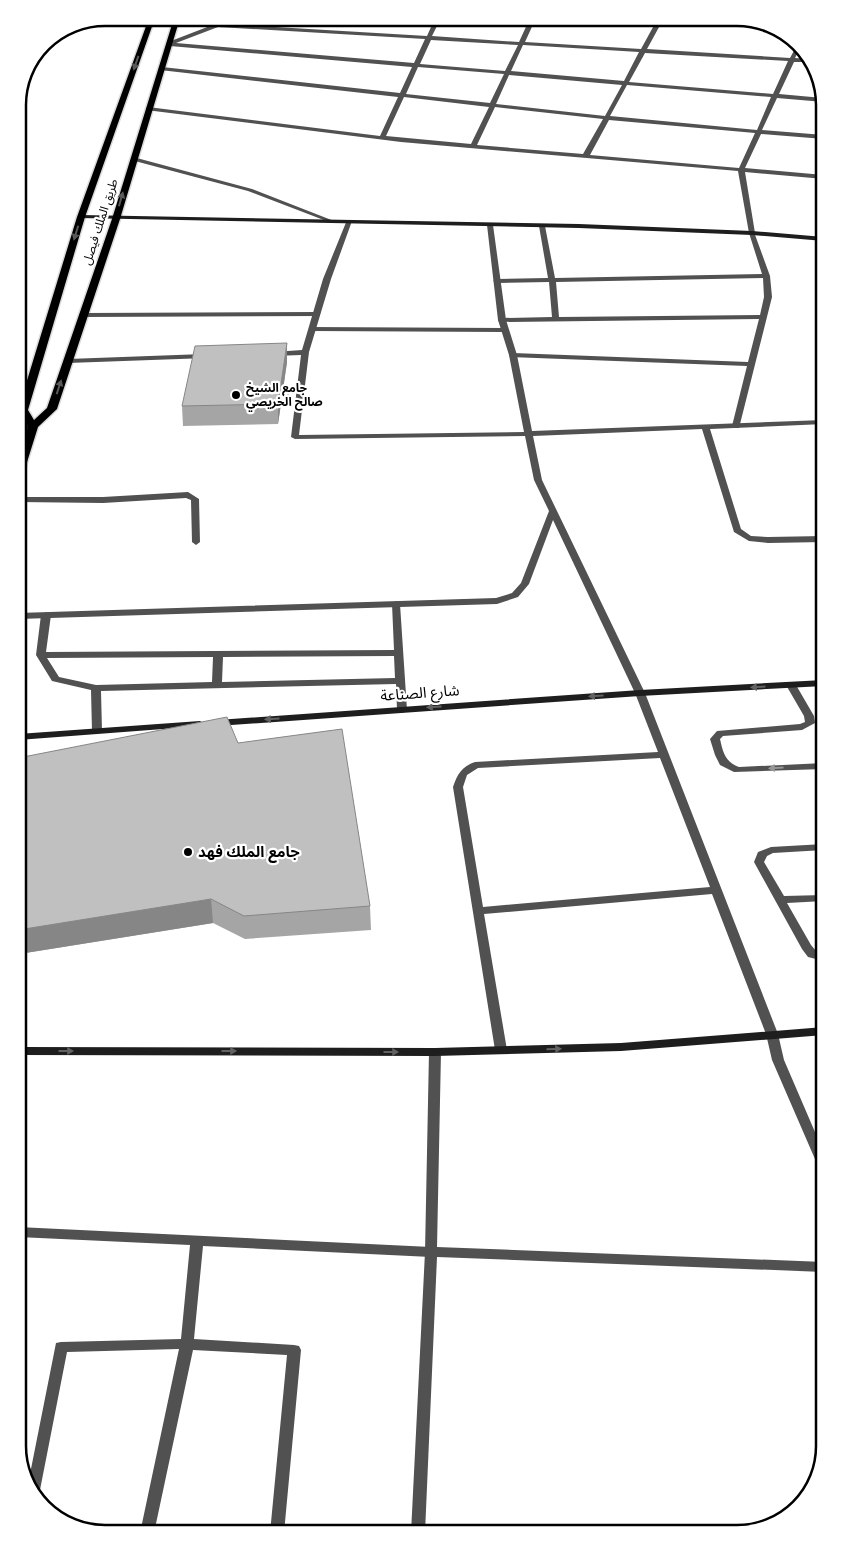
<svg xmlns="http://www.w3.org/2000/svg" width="842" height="1551" font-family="'Open Sans','Noto Sans Arabic',sans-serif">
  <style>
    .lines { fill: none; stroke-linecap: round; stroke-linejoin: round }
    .primary-casing { stroke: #dbdbdb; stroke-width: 3 }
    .lane { fill: #515151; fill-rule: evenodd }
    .street { fill: #515151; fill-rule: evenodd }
    .secondary { fill: #1e1e1e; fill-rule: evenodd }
    .primary { fill: #000; fill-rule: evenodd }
    .wall { fill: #a5a5a5 }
    .shaded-wall { fill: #868686 }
    .building { fill: #c0c0c0; stroke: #868686 }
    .oneway { fill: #595959 }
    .oneway2 { fill: #626262 }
    .oneway3 { fill: #979797 }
    .poi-dot { fill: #000; stroke: #fff; stroke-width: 2 }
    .labels { text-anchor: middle; stroke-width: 4.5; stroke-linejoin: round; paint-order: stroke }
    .far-street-label { font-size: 12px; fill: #000; stroke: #fff }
    .far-poi-label { font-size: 12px; font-weight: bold; fill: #000; stroke: #fff; text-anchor: start }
    .street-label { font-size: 15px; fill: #000; stroke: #fff }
    .poi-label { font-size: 15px; font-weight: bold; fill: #000; stroke: #fff; text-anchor: start }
    .rim { fill: none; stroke: #000; stroke-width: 2.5 }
  </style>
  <rect width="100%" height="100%" fill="#fff"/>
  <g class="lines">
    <defs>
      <polygon id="primary" points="149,18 155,18 85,217 28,410 34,420 47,408 112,219 174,18 180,18 120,219 57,409 38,427 23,475 18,478 18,460 28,426 18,410 77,217"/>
    </defs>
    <!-- primary casing -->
    <use href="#primary" class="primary-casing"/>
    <!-- lane -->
    <g class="lane">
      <path d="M 542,224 L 545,226 L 555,278 L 762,274 L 749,233 L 754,232 L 770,276 L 772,297 L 739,428 L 736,428 L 732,426 L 747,366 L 510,357 L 509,355 L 513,353 L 748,362 L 759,319 L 499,322 L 498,320 L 502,318 L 552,317 L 549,282 L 497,283 L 493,281 L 497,279 L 548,278 L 539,226 ZM 763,278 L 764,297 L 760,315 L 559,317 L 556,282 Z"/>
      <polygon points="317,312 320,312 320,316 83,317 79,315 83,313"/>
      <polygon points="309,327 505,328 509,330 505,332 312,331 309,331"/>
      <path d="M 396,601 L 400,604 L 407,710 L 402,713 L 397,710 L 396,684 L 101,691 L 102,731 L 97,734 L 92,731 L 91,690 L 52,681 L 36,655 L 41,615 L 46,612 L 51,615 L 46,652 L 394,650 L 392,604 ZM 394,656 L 395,678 L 222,682 L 223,657 ZM 213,657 L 212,682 L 96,685 L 59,677 L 47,658 Z"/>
      <path d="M 791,682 L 796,685 L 814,716 L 815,723 L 802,730 L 723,736 L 720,739 C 723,752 725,762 739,767 L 824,763 L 824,769 L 734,772 L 720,765 L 715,755 L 710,739 L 717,731 L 800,724 L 805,722 L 804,716 L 786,685 Z"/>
      <polygon points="824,844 824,850 773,853 767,856 764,862 784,896 824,895 824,901 787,903 811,945 816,951 824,954 824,961 808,957 802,949 754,862 758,852 771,847"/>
      <polygon points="18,1227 431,1247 436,1249 437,1252 436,1255 431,1257 203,1246 194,1339 294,1345 299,1346 301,1350 284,1533 270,1533 287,1355 193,1350 154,1533 140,1533 179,1349 67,1352 39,1495 37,1496 28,1484 56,1343 61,1342 181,1339 190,1245 18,1237"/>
    </g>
    <!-- street -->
    <g class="street">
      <path d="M 226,18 L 232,18 L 223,24 L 427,36 L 435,18 L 441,18 L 432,36 L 519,42 L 530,18 L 536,18 L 525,42 L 641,49 L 658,18 L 664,18 L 647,49 L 790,58 L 797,45 L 800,48 L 795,58 L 808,59 L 811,62 L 794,62 L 779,94 L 823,98 L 824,102 L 777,98 L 762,130 L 824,135 L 824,139 L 761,134 L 745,168 L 824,175 L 824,179 L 745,172 L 755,233 L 752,235 L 749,233 L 738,171 L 401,142 L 146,110 L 146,108 L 148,107 L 380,136 L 398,97 L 160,70 L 160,68 L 162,67 L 400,93 L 412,67 L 170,46 L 167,44 L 171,41 L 215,24 ZM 218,27 L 425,39 L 414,63 L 176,43 ZM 431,40 L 518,45 L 505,71 L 420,64 ZM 523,45 L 639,52 L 624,81 L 511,71 ZM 645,53 L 788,61 L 773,94 L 629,82 ZM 418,67 L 504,74 L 490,103 L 406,94 ZM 509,75 L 622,85 L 605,116 L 496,104 ZM 627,85 L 771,97 L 757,130 L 610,116 ZM 404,97 L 489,107 L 471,144 L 386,136 ZM 495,107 L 603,119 L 583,154 L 477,145 ZM 609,120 L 755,133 L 739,168 L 590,155 Z"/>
      <polygon points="719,18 743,18 752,21 722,20"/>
      <polygon points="133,157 252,189 334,221 329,222 248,191 131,160 131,158"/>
      <path d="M 347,220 L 352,221 L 331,279 L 309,352 L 299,435 L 524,432 L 509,355 L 498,320 L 487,225 L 490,223 L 493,225 L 506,320 L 517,355 L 532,431 L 824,420 L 824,424 L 710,429 L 741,529 L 751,536 L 768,537 L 824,536 L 824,542 L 768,543 L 749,541 L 734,532 L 702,429 L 533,436 L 542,480 L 645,693 L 778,1034 L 784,1060 L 824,1153 L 824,1170 L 820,1169 L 818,1166 L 772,1060 L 766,1034 L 712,894 L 484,914 L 507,1050 L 505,1053 L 497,1053 L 495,1050 L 453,787 C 457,775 462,766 475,762 L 658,752 L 635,693 L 553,520 L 529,584 L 518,597 L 497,604 L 18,619 L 18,613 L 496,598 L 512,593 L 521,583 L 549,511 L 534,480 L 525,436 L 295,439 L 291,437 L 301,355 L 274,356 L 270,354 L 274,352 L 302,350 L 323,279 ZM 660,758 L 710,887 L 483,907 L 463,787 L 467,775 L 478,768 Z"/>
      <polygon points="204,354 207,354 207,358 68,363 64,361 68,359"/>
      <polygon points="188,492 199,499 200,542 196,545 192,542 191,500 186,498 103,503 18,502 18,497 103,497"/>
      <polygon points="435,1048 439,1049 441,1052 437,1247 824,1262 824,1272 437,1257 425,1533 411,1533 425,1252 429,1052 431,1049"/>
    </g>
    <!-- secondary -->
    <g class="secondary">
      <polygon points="81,215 579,224 752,231 824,237 824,241 752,235 579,228 79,218 78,217"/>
      <polygon points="33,424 37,426 36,428 18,429 18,425"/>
      <polygon points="824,680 824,686 640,696 217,726 212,723 217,720 640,690"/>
      <polygon points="200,721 205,724 203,726 18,740 18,734"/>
      <polygon points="824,1027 824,1035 621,1051 435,1056 18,1055 18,1047 435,1048 621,1043"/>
    </g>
    <!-- primary -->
    <use href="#primary" class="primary"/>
  </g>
  <!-- wall -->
  <g class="wall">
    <polygon points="287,343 287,362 278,424 183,426 182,406"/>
    <polygon points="238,743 370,906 371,930 245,939 213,923 19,954 18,947 18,758"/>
  </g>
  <!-- shaded-wall -->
  <g class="shaded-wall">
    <polygon points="287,343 287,362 278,424 278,404"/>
    <polygon points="211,899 213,923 19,954 18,941 18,930"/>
  </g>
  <!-- building -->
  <g class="building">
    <polygon points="287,343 278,404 182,406 195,346"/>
    <polygon points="227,717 238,743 342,729 370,906 244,916 211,899 18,930 18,758"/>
  </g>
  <!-- one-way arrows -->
  <defs><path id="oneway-solid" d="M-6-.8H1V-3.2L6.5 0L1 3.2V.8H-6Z" transform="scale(1.25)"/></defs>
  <g class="oneway">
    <use href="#oneway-solid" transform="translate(136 63) rotate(109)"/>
    <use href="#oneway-solid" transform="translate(121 199) rotate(-74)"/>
    <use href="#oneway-solid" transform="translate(76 233) rotate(107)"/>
    <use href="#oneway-solid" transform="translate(59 387) rotate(-72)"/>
  </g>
  <g class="oneway2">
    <use href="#oneway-solid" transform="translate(758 687) rotate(177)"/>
    <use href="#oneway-solid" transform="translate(596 696) rotate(176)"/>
    <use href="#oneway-solid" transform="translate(434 707) rotate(176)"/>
    <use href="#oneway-solid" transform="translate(272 719) rotate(176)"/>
    <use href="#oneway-solid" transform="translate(554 1049) rotate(-2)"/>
    <use href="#oneway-solid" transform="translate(66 1051)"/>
    <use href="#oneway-solid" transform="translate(229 1051)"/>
    <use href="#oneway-solid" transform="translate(391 1052)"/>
  </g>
  <use class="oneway3" href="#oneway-solid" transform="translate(776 768) rotate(177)"/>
  <!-- markers -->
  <g class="poi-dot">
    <circle cx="236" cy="395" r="5"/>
    <circle cx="188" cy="852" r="5"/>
  </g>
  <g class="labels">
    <!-- far-street labels -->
    <g class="far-street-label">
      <text transform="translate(100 222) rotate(-72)" y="4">طريق الملك فيصل</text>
    </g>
    <!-- far-poi labels -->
    <g class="far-poi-label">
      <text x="246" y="392">جامع الشيخ<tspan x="246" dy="14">صالح الخريصي</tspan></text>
    </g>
    <!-- street labels -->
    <g class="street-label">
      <text transform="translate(420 693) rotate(-4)" y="5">شارع الصناعة</text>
    </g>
    <!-- poi labels -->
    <g class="poi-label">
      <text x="198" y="857">جامع الملك فهد</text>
    </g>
  </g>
  <!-- crop -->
  <path d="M0 0H842V1551H0ZM105 26H737A79 79 0 0 1 816 105V1446A79 79 0 0 1 737 1525H105A79 79 0 0 1 26 1446V105A79 79 0 0 1 105 26Z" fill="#fff" fill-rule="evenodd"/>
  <path class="rim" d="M105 26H737A79 79 0 0 1 816 105V1446A79 79 0 0 1 737 1525H105A79 79 0 0 1 26 1446V105A79 79 0 0 1 105 26Z"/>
</svg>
